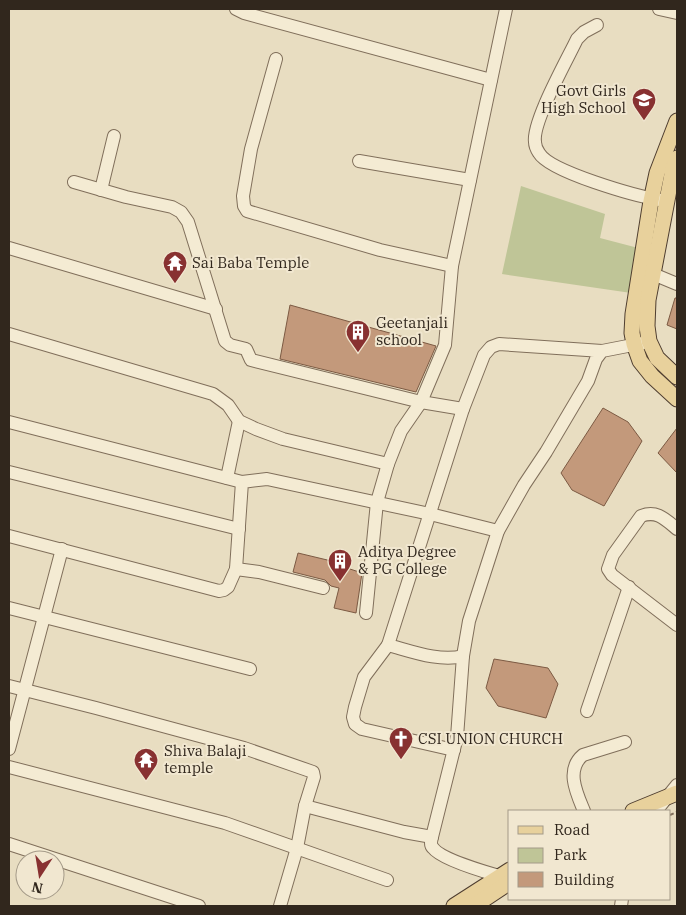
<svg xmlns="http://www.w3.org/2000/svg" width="686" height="915" font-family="'IBM Plex Serif',serif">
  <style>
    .green { fill: #bfc597 }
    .building { fill: #c3997b; stroke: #7c5a43 }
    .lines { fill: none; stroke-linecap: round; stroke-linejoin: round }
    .minor-casing { stroke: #806f5b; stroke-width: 14 }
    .major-casing { stroke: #4e3d2f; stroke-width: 17 }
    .path { stroke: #806f5b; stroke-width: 2; stroke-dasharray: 4 2.5; stroke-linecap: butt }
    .minor { stroke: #f4ebd3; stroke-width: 12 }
    .major { stroke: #e8d19c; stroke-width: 15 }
    .labels { text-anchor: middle; stroke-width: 4; stroke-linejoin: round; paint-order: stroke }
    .poi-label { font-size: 15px; fill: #31271d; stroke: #f1e7d0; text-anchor: start }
  </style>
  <rect width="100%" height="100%" fill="#e8ddc1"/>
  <!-- green -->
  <polygon class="green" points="521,186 605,214 600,238 642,249 638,294 502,274"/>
  <!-- building -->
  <g class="building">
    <polygon points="675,298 677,298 677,329 667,325"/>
    <polygon points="290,305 436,346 416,392 280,359"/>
    <polygon points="603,408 628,422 642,441 604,506 572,490 561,473"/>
    <polygon points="677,428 677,473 658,453"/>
    <polygon points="298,553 344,564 344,567 362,573 356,613 334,608 339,588 331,586 325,580 293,572"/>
    <polygon points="494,659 548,668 558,684 546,718 498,706 486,688"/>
  </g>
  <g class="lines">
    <defs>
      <g id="minor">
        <polyline points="236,9 244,13 491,80"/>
        <polyline points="659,9 677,13"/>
        <path d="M 597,25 L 584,32 L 577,39 C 567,60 532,122 535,142 C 535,145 537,150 539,153 C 550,172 636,196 660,200"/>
        <polyline points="276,59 251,149 243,196 244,206 247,211 380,250 452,266"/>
        <polyline points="359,161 470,180"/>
        <polyline points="74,182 126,197 172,207 181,212 188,222 225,341 230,345 246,349 251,360 421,402 463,409"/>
        <polyline points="101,190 114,136"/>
        <polyline points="9,248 216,309"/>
        <polyline points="653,274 677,284"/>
        <polyline points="9,334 213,394 228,405 239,421 256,429 283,439 388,464"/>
        <path d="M 602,351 L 499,344 L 491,347 L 484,355 L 463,409 L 388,645 C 411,651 439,662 463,656 L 469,621 L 498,531 L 524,485 L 546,452 L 588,381 L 596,359 L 602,351 L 643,343"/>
        <polyline points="9,422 242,482"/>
        <polyline points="9,472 239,529"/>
        <polyline points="227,478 239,421"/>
        <path d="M 677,529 C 665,519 657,510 641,516 L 613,555 L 608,569 L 612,575 L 677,625"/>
        <polyline points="9,536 219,591 224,590 228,587 236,569 242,482 267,479 430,514 498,531"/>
        <polyline points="236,569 259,572 323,588"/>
        <polyline points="9,608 250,669"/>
        <polyline points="366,613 377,502 388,464 401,431 421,402 445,345 452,266 506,9"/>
        <polyline points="388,645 364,677 355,707 353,717 355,724 362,729 454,750"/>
        <path d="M 463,656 L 457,737 L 432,837 C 431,841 430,845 433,848 C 441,859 485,872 499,876"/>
        <polyline points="9,686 96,708 244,748 313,772 314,777 305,806 297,848 280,906"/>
        <polyline points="587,711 629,587"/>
        <polyline points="9,749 62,549"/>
        <polyline points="9,767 225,823 387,880"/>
        <polyline points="305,806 404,832 432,837"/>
        <path d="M 584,811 C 577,794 565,770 583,755 L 625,742"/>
        <polyline points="656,811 677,785"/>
        <polyline points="9,844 199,906"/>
        <polyline points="621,906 622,899"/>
      </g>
      <g id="major">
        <polyline points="677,121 657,173 651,201 633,314 632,333 634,344 640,361 652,376 677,399"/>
        <polyline points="677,158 673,169 648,300 647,326 649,341 657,358 677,377"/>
        <polyline points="633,811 677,793"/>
        <polyline points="454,906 510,870"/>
        <polyline points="474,906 510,882"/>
      </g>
    </defs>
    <!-- minor casing -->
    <use href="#minor" class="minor-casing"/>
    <!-- major casing -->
    <use href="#major" class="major-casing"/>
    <!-- path -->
    <polyline class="path" points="670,815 677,812"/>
    <!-- minor -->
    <use href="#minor" class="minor"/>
    <!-- major -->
    <use href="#major" class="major"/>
  </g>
  <!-- icons -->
  <defs>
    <symbol id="school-pin" viewBox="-11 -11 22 30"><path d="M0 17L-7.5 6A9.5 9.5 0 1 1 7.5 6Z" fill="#883131" stroke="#f1e7d0"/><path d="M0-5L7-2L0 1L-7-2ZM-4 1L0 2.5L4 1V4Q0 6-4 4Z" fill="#fff"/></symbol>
    <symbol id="temple-pin" viewBox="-11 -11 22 30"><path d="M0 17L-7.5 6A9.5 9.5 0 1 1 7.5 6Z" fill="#883131" stroke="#f1e7d0"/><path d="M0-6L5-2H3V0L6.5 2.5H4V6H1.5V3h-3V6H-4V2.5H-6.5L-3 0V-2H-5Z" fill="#fff"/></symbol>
    <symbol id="building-pin" viewBox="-11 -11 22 30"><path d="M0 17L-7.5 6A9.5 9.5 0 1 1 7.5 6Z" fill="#883131" stroke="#f1e7d0"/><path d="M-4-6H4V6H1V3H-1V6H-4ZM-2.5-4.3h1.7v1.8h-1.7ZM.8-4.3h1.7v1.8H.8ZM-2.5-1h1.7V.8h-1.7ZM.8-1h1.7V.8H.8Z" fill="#fff"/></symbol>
    <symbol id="church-pin" viewBox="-11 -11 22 30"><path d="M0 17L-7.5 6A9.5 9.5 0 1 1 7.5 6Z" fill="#883131" stroke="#f1e7d0"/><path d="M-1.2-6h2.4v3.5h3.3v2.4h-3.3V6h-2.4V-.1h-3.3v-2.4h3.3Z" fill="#fff"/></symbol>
  </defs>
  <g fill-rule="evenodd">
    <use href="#school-pin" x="630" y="86" width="28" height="38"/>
    <use href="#temple-pin" x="161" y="249" width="28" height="38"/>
    <use href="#building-pin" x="344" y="318" width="28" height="38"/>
    <use href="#building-pin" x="326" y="547" width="28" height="38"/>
    <use href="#church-pin" x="387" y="725" width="28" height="38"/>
    <use href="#temple-pin" x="132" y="746" width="28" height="38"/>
  </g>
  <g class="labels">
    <!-- poi labels -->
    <g class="poi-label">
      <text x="626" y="96" text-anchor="end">Govt Girls<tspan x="626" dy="17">High School</tspan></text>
      <text x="192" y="268">Sai Baba Temple</text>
      <text x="376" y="328">Geetanjali<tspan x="376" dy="17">school</tspan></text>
      <text x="358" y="557">Aditya Degree<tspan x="358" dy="17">&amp; PG College</tspan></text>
      <text x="418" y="744">CSI UNION CHURCH</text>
      <text x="164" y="756">Shiva Balaji<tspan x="164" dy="17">temple</tspan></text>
    </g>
  </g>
  <!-- border -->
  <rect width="686" height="915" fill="none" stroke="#31271d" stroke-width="20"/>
  <!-- legend -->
  <rect x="508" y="810" width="162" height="90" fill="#f1e7d0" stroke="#a49a88"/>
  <rect x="518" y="826" width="25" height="8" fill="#e8d19c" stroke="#a49a88"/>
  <text x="554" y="835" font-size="15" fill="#31271d">Road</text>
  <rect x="518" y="848" width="25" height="15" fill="#bfc597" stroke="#a49a88"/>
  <text x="554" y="860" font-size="15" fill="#31271d">Park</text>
  <rect x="518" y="872" width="25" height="15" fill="#c3997b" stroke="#a49a88"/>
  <text x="554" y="885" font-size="15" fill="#31271d">Building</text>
  <!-- north arrow -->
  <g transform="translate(40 875) rotate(192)"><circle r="24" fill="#f1e7d0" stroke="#a49a88"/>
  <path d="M0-4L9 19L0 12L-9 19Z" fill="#883131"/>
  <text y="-8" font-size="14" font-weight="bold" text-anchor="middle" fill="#31271d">N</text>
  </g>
</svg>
